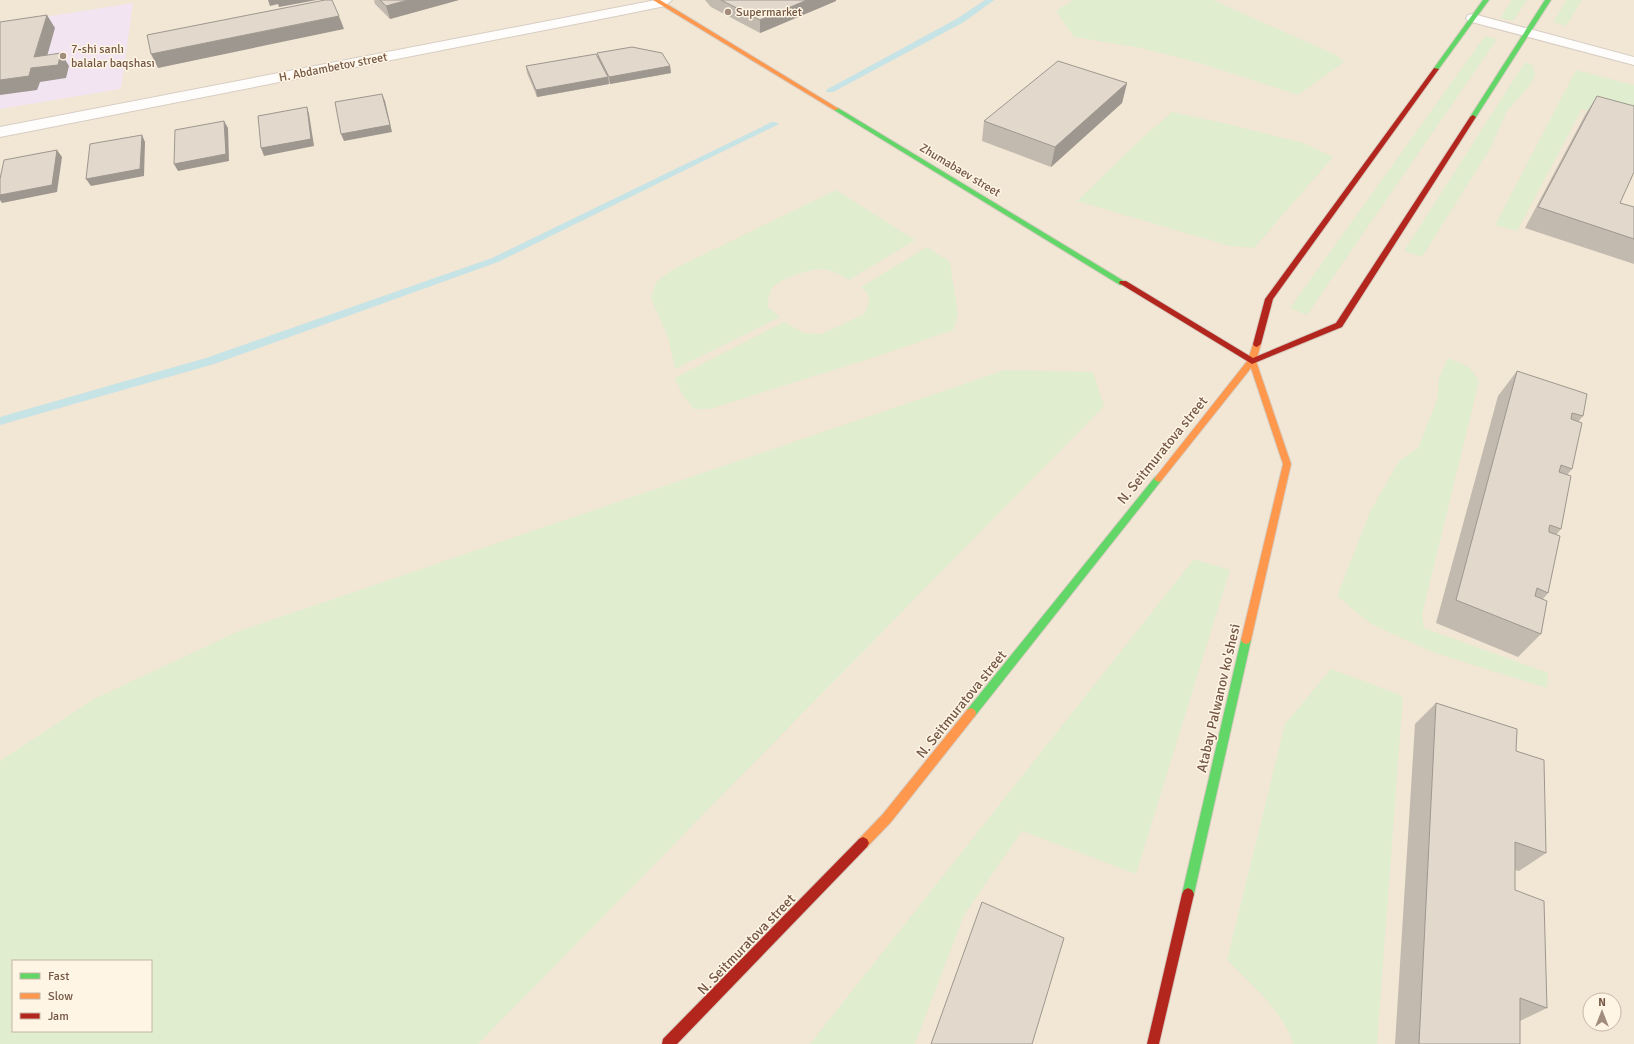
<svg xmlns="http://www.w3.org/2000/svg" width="1634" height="1044" font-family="Signika,sans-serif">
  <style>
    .residential { fill: #f2e6d4; fill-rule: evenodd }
    .education { fill: #f2e4f0 }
    .green { fill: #e0edce; fill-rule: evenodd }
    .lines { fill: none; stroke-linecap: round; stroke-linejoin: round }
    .stream { fill: #c6e3e6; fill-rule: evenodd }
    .street-casing { stroke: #d7cdc3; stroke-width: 2 }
    .fast-casing { stroke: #d6ccc1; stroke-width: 2 }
    .slow-casing { stroke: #d6ccc1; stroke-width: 2 }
    .jam-casing { stroke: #d6ccc1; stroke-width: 2 }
    .street { fill: #fefdfb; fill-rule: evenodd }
    .fast { fill: #63d668; fill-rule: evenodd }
    .slow { fill: #ff974d; fill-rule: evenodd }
    .jam { fill: #b3261e; fill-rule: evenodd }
    .wall { fill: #c2baaf }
    .shaded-wall { fill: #9e978f }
    .building { fill: #e2d8cc; stroke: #9e978f }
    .poi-dot { fill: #a28d7d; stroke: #fff5e5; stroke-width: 1.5 }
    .labels { text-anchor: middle; stroke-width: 3; stroke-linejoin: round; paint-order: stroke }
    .far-poi-label { font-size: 12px; fill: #745745; stroke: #fff5e5; text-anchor: start }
    .far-street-label { font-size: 12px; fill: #745745; stroke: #fff5e5 }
    .street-label { font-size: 14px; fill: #745745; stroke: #fff5e5 }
  </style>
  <rect width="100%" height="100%" fill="#f6f0e4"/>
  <!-- residential -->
  <path class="residential" d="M 0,0 L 1634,0 L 1634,1044 L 0,1044 ZM 13,961 L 151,961 L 151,1031 L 13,1031 ZM 1590,1000 L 1614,1000 L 1614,1024 L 1590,1024 Z"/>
  <!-- education -->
  <polygon class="education" points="133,3 121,89 0,109 0,24"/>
  <!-- green -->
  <g class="green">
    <polygon points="1073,0 1213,0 1336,55 1344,62 1298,95 1203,64 1141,48 1074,37 1056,11"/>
    <polygon points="1512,0 1527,0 1513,21 1500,18"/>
    <polygon points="1567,0 1582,0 1566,26 1553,22"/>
    <polygon points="1485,36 1497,39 1307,315 1290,308"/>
    <polygon points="1525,62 1533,65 1535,76 1530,85 1507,111 1490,149 1422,257 1404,251"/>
    <polygon points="1576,70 1634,85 1634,123 1582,109 1517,231 1495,225"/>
    <polygon points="1172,112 1232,125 1303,143 1333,157 1254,248 1230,246 1077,201 1141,139"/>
    <path d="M 836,190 L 915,240 L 849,280 C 841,275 833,271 824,269 C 812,268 786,277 776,284 C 769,289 768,299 768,307 L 780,317 L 675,369 L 668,337 L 651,299 L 656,282 L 672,270 Z"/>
    <polygon points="927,247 950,262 958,315 953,330 881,355 710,409 694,409 682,394 675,378 784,322 804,333 822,334 864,314 869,303 868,294 861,287"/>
    <polygon points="1448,358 1469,367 1479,381 1422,615 1424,628 1548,673 1547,688 1432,652 1371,624 1337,596 1370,512 1399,461 1418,448 1437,400 1439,378"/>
    <path d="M 1005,370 L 1093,372 L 1104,406 L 478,1044 L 0,1044 L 0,761 L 92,700 L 239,631 ZM 13,961 L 151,961 L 151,1031 L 13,1031 Z"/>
    <polygon points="1194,559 1230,570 1136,874 1022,831 964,915 915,1044 810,1044"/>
    <path d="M 1331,669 L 1403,696 L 1377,1044 L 1293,1044 C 1285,1013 1249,982 1227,960 L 1285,724 Z"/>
  </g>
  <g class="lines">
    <!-- stream -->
    <g class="stream">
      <polygon points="985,0 994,0 964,22 833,92 827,92 826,90 958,18"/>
      <polygon points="772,122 775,122 779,124 498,262 214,364 0,425 0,417 206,358 492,258"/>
    </g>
    <defs>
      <g id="street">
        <polygon points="656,0 672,0 665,6 626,14 0,137 0,127"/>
        <polygon points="1473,14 1634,57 1634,65 1468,21 1466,18 1468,15"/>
      </g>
      <g id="fast">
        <polygon points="1483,0 1489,0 1438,70 1434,70 1434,68"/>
        <polygon points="1545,0 1551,0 1476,117 1471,118 1470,117"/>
        <polygon points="834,108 838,108 1127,283 1126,285 1120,285 834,110"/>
        <polygon points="1158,476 1162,479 1161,481 975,716 971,718 967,716 966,713 967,710 1155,477"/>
        <polygon points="1246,636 1249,637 1251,640 1194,894 1192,898 1188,900 1184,898 1182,894 1241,640 1243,637"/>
      </g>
      <g id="slow">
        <polygon points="653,0 660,0 839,109 834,110"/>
        <polygon points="1257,341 1261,344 1256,361 1291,464 1251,640 1249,643 1246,644 1243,643 1241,640 1283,464 1251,368 1161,481 1158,482 1154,479 1248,360 1253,344"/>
        <polygon points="971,708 975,710 976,713 975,716 891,822 867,847 863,849 859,847 857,843 859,839 883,814 967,710"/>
      </g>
      <g id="jam">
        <polygon points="1434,68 1439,69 1273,299 1261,344 1257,347 1254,346 1253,344 1265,299"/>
        <polygon points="1473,115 1476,117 1342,327 1252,364 1119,283 1120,281 1126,281 1253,358 1336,323 1470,117"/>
        <polygon points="863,837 867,839 869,843 867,847 677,1044 662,1044 663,1039 859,839"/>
        <polygon points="1188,888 1192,890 1194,894 1159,1044 1147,1044 1182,894 1184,890"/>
      </g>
    </defs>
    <!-- street casing -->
    <use href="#street" class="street-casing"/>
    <!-- fast casing -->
    <use href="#fast" class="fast-casing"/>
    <!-- slow casing -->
    <use href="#slow" class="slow-casing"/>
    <!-- jam casing -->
    <use href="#jam" class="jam-casing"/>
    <!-- street -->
    <use href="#street" class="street"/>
    <!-- fast -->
    <use href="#fast" class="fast"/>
    <!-- slow -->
    <use href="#slow" class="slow"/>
    <!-- jam -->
    <use href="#jam" class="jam"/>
  </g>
  <!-- wall -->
  <g class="wall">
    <polygon points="374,0 459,0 390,19 375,4"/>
    <polygon points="705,0 836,0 836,1 760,33 711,7"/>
    <polygon points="597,53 670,66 671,73 610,84 609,81 609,84 537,97 527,73 526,66 598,56"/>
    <polygon points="1127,83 1122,103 1051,167 982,141 984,121"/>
    <polygon points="1597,96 1620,203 1634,207 1634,264 1525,228 1585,115"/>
    <polygon points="1517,371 1583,416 1578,422 1572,469 1567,475 1561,529 1556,535 1548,593 1543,599 1541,634 1518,657 1436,623 1498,396"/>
    <polygon points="1436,703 1546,853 1519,871 1515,870 1515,890 1547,1008 1520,1021 1520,1044 1395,1044 1415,724"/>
  </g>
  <!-- shaded-wall -->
  <g class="shaded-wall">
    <polygon points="268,0 317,0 279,7 278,4 270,6"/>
    <polygon points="408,0 459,0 390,19 386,6"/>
    <polygon points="807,0 836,0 836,1 760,33 760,20"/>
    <polygon points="47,15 55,28 44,67 61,53 69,66 66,78 40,82 37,90 0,95 0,80 31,68"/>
    <polygon points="339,16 344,29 158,68 151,54"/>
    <polygon points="670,66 671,73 610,84 609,77"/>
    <polygon points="608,77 609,84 537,97 536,90"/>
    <polygon points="1127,83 1122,103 1051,167 1055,147"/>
    <polygon points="382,94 385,101 392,132 344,141 341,134"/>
    <polygon points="307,107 309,114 314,146 264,156 261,148"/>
    <polygon points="224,121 228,128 229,161 178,171 174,164"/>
    <polygon points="142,135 145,142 144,176 91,186 86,179"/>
    <polygon points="57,150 62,157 57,192 2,203 0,200 0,195"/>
  </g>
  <!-- building -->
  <g class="building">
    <polygon points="325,0 332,0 339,16 151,54 147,35"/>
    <polygon points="380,0 408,0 386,6"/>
    <polygon points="721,0 807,0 760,20"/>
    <polygon points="47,15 34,57 61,53 58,65 31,68 29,76 0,80 0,22"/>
    <polygon points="632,47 662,53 670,66 609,77 597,53"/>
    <polygon points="596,54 608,77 536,90 526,66"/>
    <polygon points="1058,61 1127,83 1055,147 984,121"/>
    <polygon points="382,94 390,125 341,134 335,102"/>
    <polygon points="1597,96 1634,106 1634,172 1620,203 1634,207 1634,239 1538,207"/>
    <polygon points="307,107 311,139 261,148 258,116"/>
    <polygon points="224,121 226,154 174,164 175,130"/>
    <polygon points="142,135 140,169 86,179 90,144"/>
    <polygon points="57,150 52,185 0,195 0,179 4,160"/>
    <polygon points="1517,371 1587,394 1583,416 1572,413 1571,419 1582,423 1572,469 1561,465 1559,472 1571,476 1561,529 1550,525 1549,528 1549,532 1560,536 1548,593 1537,588 1535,596 1547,601 1541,634 1456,600"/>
    <polygon points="1436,703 1517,729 1516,751 1544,760 1546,853 1515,842 1515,890 1544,901 1547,1008 1520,998 1520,1044 1419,1044"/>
    <polygon points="982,902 1064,938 1032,1044 931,1044"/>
  </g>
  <!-- markers -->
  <g class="poi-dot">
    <circle cx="728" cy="12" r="4"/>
    <circle cx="63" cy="56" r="4"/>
  </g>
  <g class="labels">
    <!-- far-poi labels -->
    <g class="far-poi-label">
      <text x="736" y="16">Supermarket</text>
      <text x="71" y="53">7-shi sanlı<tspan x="71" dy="14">balalar baqshası</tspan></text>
    </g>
    <!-- far-street labels -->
    <g class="far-street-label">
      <text transform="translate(333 67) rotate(-11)" y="4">H. Abdambetov street</text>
      <text transform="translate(960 170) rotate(31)" y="4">Zhumabaev street</text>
    </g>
    <!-- street labels -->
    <g class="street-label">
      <text transform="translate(1162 450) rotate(-51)" y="5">N. Seitmuratova street</text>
      <text transform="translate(1218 698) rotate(-77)" y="5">Atabay Palwanov ko'shesi</text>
      <text transform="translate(961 704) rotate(-51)" y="5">N. Seitmuratova street</text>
      <text transform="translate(746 944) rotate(-46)" y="5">N. Seitmuratova street</text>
    </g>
  </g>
  <!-- legend -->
  <rect x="12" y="960" width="140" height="72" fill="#fff5e5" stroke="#c7b6a5"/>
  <rect x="20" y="973" width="20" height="6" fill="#63d668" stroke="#c7b6a5"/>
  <text x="48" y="980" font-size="12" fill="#745745">Fast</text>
  <rect x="20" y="993" width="20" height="6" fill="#ff974d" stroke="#c7b6a5"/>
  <text x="48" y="1000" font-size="12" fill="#745745">Slow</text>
  <rect x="20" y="1013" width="20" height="6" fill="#b3261e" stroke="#c7b6a5"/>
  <text x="48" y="1020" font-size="12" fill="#745745">Jam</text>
  <!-- north arrow -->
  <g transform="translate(1602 1012)"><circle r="19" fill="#fff5e5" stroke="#c7b6a5"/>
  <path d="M0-3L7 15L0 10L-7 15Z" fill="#a28d7d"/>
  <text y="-6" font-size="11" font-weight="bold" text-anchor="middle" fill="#745745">N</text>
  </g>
</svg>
